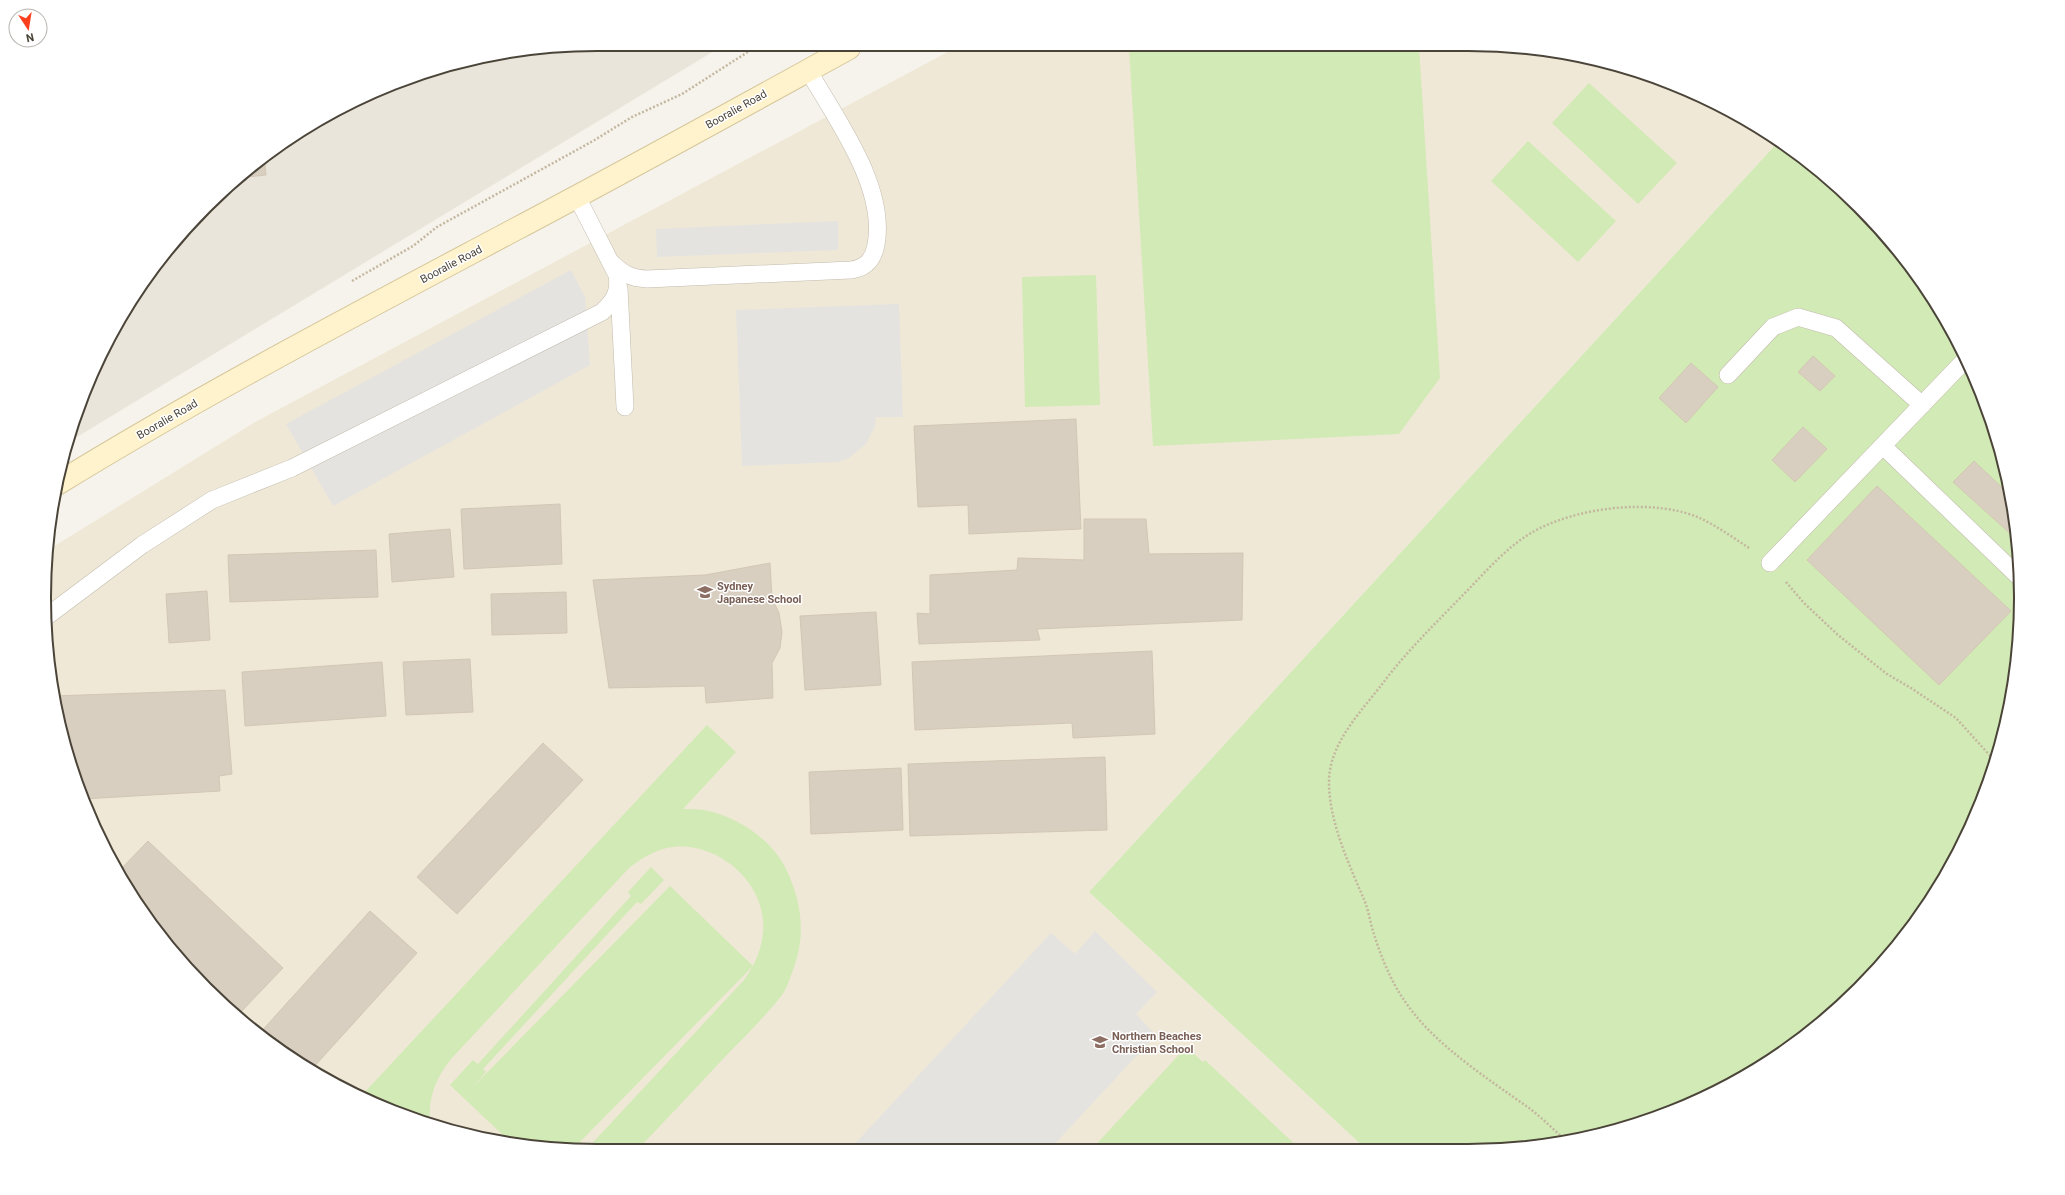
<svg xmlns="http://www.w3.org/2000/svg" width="2065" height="1195" font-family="Roboto,sans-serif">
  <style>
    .residential { fill: #eae5da }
    .education { fill: #efe8d6 }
    .green { fill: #d2eab5 }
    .parking { fill: #e5e3e0 }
    .building { fill: #d8cfc1; stroke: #d3c7b4 }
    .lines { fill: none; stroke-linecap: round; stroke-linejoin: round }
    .lane-casing { stroke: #c2bbae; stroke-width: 18 }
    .secondary-casing { stroke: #d6c79b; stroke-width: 24 }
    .path { stroke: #c4b79f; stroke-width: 2.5; stroke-dasharray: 2 2; stroke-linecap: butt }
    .lane { stroke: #fff; stroke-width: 17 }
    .secondary { stroke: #fff3cd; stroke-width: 22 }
    .labels { text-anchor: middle; stroke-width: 3; stroke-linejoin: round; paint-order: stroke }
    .street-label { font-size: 11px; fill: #4b4439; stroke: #fff }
    .education-label { font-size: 11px; font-weight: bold; fill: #785e54; stroke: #fff; text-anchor: start }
    .rim { fill: none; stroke: #4b4439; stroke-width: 2 }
  </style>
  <rect width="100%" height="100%" fill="#f6f3ec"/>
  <!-- residential -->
  <polygon class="residential" points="719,48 67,443 101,353 137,290 206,206 261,158 352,101 420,73 525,49"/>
  <!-- education -->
  <polygon class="education" points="1504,45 1645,73 1779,141 1089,892 1367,1150 561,1150 420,1122 290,1058 232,1013 159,935 86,809 55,706 45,633 48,550 257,421 957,47"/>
  <!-- green -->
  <g class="green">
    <polygon points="1419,46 1440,378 1399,434 1153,446 1129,47"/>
    <polygon points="1589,83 1677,163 1638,204 1552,123"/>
    <polygon points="1528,141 1616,221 1578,262 1491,181"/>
    <polygon points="1779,141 1859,206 1928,290 1979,385 2010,489 2021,597 2010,705 1979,809 1928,905 1859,989 1744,1077 1645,1122 1504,1150 1367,1150 1089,892"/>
    <polygon points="1096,275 1100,405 1025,407 1022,277"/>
    <path d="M 707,725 L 736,752 L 683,809 C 690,809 697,809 704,810 C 737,816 773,840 787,871 C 802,903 806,936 793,970 C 790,978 787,988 782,995 C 764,1018 742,1039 722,1060 C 694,1090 666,1120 637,1150 L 586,1150 L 744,980 C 754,966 761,952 763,933 C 768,885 720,842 673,847 C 656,849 642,858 629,868 L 451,1059 C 435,1079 428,1098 430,1124 L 420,1122 L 363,1094 Z"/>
    <polygon points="651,867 664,880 641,904 637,902 483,1069 486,1072 471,1089 670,886 753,966 572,1150 561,1150 507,1139 450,1085 473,1060 478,1064 631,896 628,892"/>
    <polygon points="1186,1047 1203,1062 1205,1060 1301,1150 1091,1150"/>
  </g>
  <!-- parking -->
  <g class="parking">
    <polygon points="838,221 838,250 657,257 656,229"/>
    <polygon points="571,270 585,297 590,365 333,506 286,424"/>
    <polygon points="899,304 903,417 876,417 875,426 866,444 849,458 838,462 742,466 736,310"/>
    <polygon points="1095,931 1157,992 1136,1014 1156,1035 1049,1150 849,1150 1051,933 1075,954"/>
  </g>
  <!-- building -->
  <g class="building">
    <polygon points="264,156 266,175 238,178 261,158"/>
    <polygon points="1813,356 1835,376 1820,391 1798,372"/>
    <polygon points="1691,363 1718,387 1686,423 1659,398"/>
    <polygon points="1076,419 1081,529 969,534 968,505 918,507 914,426"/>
    <polygon points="1803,427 1827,449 1795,482 1772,460"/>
    <polygon points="1974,461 2011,496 2014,537 1953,482"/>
    <polygon points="1877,486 2011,611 1939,685 1807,560"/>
    <polygon points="560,504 562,564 464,569 461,509"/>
    <polygon points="1084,519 1146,519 1149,554 1243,553 1242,620 1037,629 1040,640 919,644 917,613 930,614 930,575 1017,570 1018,558 1084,560"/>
    <polygon points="450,529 454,577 392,582 389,534"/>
    <polygon points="376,550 378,597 230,602 228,555"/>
    <polygon points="770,563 772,598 779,613 782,632 780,648 772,663 773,698 706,703 705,686 609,688 593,580 705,575"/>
    <polygon points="207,591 210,640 169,643 166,594"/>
    <polygon points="566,592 567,633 492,635 491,594"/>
    <polygon points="876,612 881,685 805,690 800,616"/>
    <polygon points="1152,651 1155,734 1073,738 1072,723 915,730 912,662"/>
    <polygon points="470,659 473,712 406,715 403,662"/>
    <polygon points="382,662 386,716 245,726 242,672"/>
    <polygon points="225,690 232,774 219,776 220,791 83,799 53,696"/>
    <polygon points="543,743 583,780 457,914 417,877"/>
    <polygon points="1105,757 1107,830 910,836 908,764"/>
    <polygon points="901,768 903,830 811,834 809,772"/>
    <polygon points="148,841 283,968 238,1015 194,972 159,935 121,869"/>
    <polygon points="370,911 417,953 312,1069 290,1058 259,1034"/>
  </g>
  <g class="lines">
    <defs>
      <g id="lane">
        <path d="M 613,264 C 624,275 632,278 647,279 L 851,270 C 866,268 873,260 876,245 C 887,187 836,119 808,70"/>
        <polyline points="619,288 625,407"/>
        <polyline points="1728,375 1773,327 1798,317 1836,328 1922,405"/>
        <polyline points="1883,446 2019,577"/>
        <polyline points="1770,563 1965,360"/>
        <path d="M 46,617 L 142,545 L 212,500 L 292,468 L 602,312 C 614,301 620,292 617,275 L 577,197"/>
      </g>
      <path id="secondary" d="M 57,484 C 205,393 360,312 514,230 C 626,171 738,109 849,48"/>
    </defs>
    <!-- lane casing -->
    <use href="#lane" class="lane-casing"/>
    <!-- secondary casing -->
    <use href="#secondary" class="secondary-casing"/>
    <!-- path -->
    <g class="path">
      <polyline points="352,281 413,246 437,227 593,141 632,117 682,94 754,48"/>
      <polyline points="1786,582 1804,603 1838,635 1887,674 1911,688 1956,718 1994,760"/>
      <path d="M 1563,1138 C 1552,1128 1541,1117 1529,1108 C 1487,1078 1433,1044 1404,1000 C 1390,980 1380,954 1373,931 C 1370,922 1369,912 1365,902 C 1350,866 1329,823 1329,782 C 1329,742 1363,710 1386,679 C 1409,649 1435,624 1461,597 C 1483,575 1504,549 1531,533 C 1575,507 1655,497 1702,519 C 1718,527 1734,538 1749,548"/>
    </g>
    <!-- lane -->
    <use href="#lane" class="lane"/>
    <!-- secondary -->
    <use href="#secondary" class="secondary"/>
  </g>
  <!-- icons -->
  <defs>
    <symbol id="school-bare" viewBox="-9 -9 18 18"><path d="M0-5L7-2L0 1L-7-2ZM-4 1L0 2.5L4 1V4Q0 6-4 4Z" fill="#8d6e63" stroke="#fff" stroke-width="2.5" paint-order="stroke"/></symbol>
  </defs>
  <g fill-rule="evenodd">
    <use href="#school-bare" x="694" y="581" width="22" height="22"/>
    <use href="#school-bare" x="1089" y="1031" width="22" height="22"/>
  </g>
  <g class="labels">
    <!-- street labels -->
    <g class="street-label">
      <text transform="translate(736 109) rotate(-29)" y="4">Booralie Road</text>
      <text transform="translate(451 264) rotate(-28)" y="4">Booralie Road</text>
      <text transform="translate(167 419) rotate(-30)" y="4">Booralie Road</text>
    </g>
    <!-- education labels -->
    <g class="education-label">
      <text x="717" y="590">Sydney<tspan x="717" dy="13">Japanese School</tspan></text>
      <text x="1112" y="1040">Northern Beaches<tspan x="1112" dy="13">Christian School</tspan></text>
    </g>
  </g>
  <!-- crop -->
  <path d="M0 0H2065V1195H0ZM597 51H1468A546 546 0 0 1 2014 597V598A546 546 0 0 1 1468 1144H597A546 546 0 0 1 51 598V597A546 546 0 0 1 597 51Z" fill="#fff" fill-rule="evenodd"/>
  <path class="rim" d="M597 51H1468A546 546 0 0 1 2014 597V598A546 546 0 0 1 1468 1144H597A546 546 0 0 1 51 598V597A546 546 0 0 1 597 51Z"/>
  <!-- north arrow -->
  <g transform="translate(28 28) rotate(168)"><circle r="19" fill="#ffffff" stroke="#b7b4b0"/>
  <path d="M0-3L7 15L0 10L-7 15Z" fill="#fc3f1d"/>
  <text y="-6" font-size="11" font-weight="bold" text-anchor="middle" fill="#4b4439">N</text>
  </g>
</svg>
